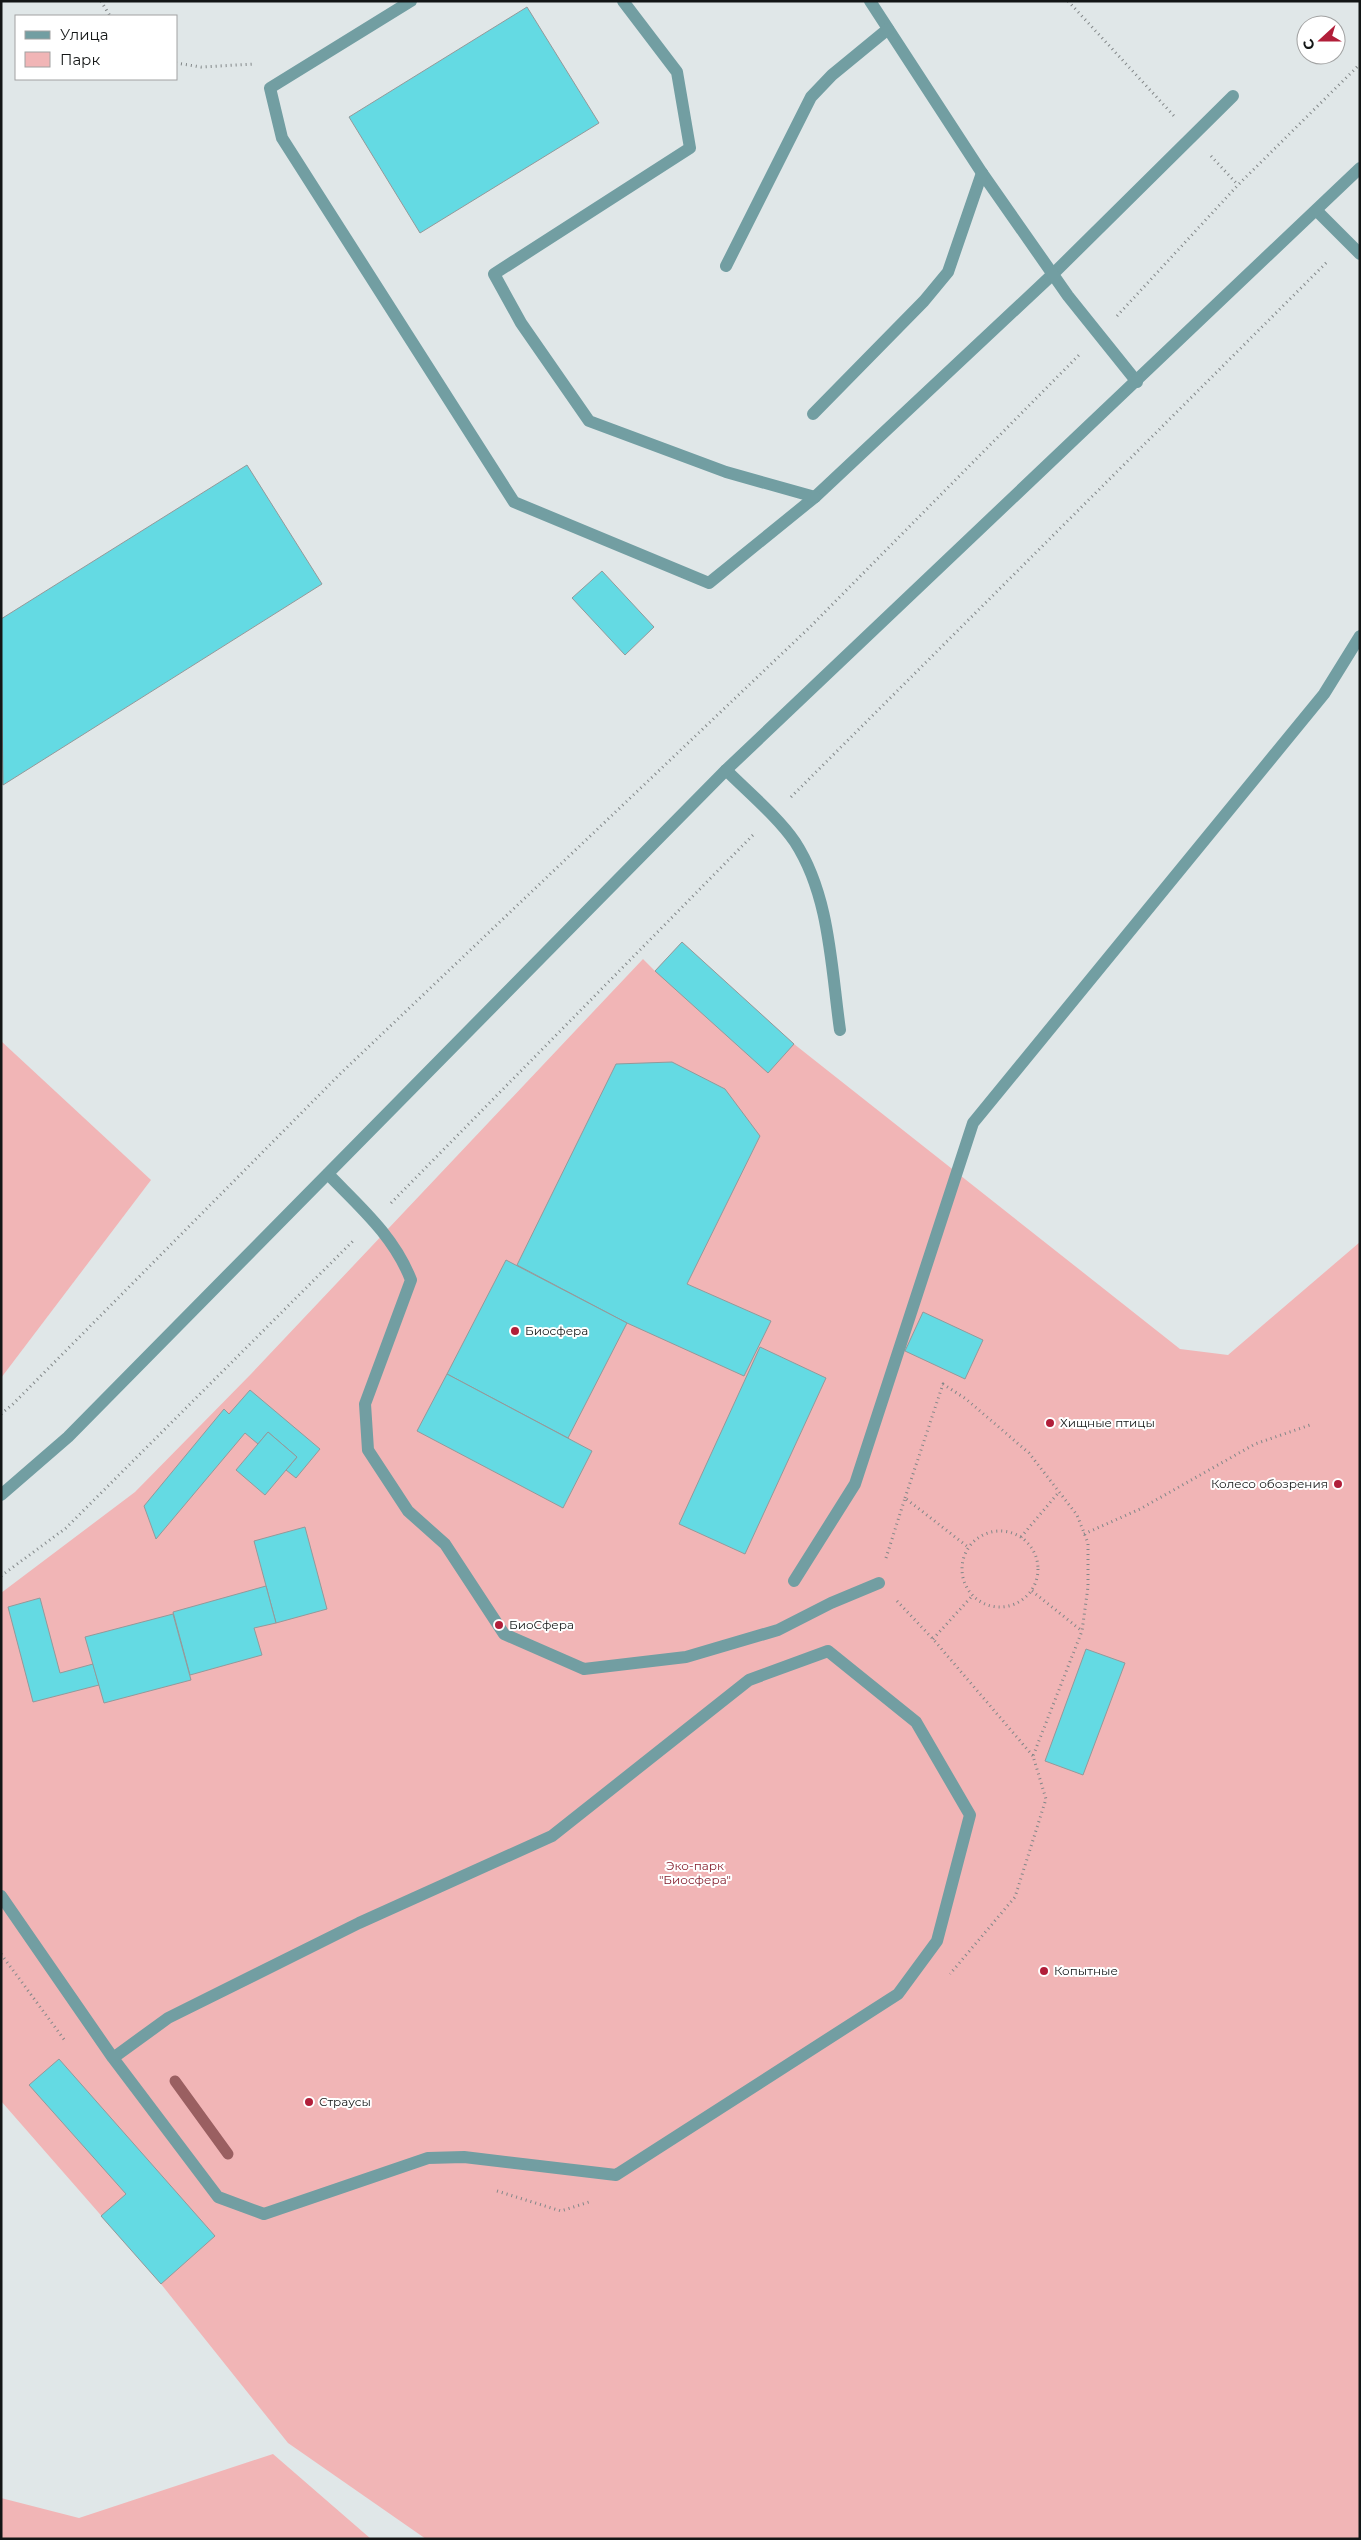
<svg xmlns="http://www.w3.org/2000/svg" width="1361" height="2540" font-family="Montserrat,sans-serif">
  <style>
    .green { fill: #f1b5b6 }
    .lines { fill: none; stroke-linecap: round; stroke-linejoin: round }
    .stream { stroke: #9a5f61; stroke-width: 11 }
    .building { fill: #64dae3; stroke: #93999a }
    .path { stroke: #828788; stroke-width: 3; stroke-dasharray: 1 4; stroke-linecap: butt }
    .minor { stroke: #729ea2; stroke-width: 12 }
    .poi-dot { fill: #b11e39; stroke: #fff; stroke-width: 2 }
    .labels { text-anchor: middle; stroke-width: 4; stroke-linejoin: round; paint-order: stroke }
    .poi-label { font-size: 12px; fill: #131616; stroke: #fff; text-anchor: start }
    .park-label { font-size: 12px; fill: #841e2d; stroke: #fff }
  </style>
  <rect width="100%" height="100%" fill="#e0e7e8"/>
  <!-- green -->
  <g class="green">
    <polygon points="682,942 794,1044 1180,1349 1228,1355 1360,1242 1360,2539 426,2539 288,2443 161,2284 1,2101 1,1593 135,1492 251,1374 643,959 655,971"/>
    <polygon points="1,1041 151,1180 1,1378"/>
    <polygon points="273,2454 371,2539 1,2539 1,2498 79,2518"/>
  </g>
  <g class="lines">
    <!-- stream -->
    <polyline class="stream" points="175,2081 228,2154"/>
  </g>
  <!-- building -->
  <g class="building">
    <polygon points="527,7 599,123 420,233 349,117"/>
    <polygon points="247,465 322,584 3,785 1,619"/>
    <polygon points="602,571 654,627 625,655 572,598"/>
    <polygon points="682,942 794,1044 768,1073 655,971"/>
    <polygon points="672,1062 725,1089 760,1136 687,1284 771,1321 744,1376 627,1323 517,1265 616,1064"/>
    <polygon points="506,1260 627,1323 568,1438 447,1374"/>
    <polygon points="923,1312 983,1340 965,1379 905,1351"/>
    <polygon points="760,1347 826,1378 745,1554 679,1524"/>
    <polygon points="447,1374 592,1451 563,1508 417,1431"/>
    <polygon points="250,1390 320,1449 296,1478 286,1470 297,1457 268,1432 258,1444 245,1433 156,1539 144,1506 224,1409 229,1414"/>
    <polygon points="268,1432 297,1457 265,1495 236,1470"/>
    <polygon points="305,1527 327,1609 276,1623 254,1541"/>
    <polygon points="266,1586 276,1623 254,1628 262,1655 190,1675 173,1612"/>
    <polygon points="40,1598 60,1673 93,1664 99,1685 33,1702 8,1607"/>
    <polygon points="173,1614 191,1680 104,1703 85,1637"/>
    <polygon points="1086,1649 1125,1663 1083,1775 1045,1761"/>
    <polygon points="59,2059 215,2236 161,2284 101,2216 126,2194 29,2085"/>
  </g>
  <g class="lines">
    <!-- path -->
    <g class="path">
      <polyline points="101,1 110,16"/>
      <polyline points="1068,1 1175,117"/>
      <polyline points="176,63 201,67 255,64"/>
      <polyline points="1211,156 1238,185"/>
      <polyline points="1117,316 1238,185 1360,64"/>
      <polyline points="791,797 1328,261"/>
      <polyline points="391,1203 753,835"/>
      <polyline points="1,1414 13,1404 341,1073 810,627 1080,354"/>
      <polyline points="905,1498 943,1384 966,1399 1029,1453 1077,1515 1088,1543 1088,1587 1082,1631 1033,1756 1046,1799 1015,1897 950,1974"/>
      <circle cx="1000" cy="1569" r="38"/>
      <polyline points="1084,1534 1140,1509 1255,1444 1310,1425"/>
      <polyline points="1021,1537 1059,1492"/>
      <polyline points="886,1558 905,1498 968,1547"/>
      <polyline points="1,1576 66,1528 355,1239"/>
      <polyline points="1032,1591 1082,1631"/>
      <polyline points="897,1601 933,1639 1033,1756"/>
      <polyline points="933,1639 973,1595"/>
      <polyline points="1,1954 66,2042"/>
      <polyline points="497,2191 561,2211 592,2201"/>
    </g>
    <!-- minor -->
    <g class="minor">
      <polyline points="411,1 270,88 282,138 514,502 709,583 815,497 1053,274 1233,96"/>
      <polyline points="623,1 677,72 690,148 494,274 521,323 589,421 726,472 815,497"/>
      <polyline points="870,1 982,173 1068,296 1137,382"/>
      <polyline points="1317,211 1360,254"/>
      <polyline points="726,266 811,97 832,75 888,29"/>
      <polyline points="813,414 924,301 948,272 982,173"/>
      <path d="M 726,770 C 747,791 779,818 795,842 C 830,896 831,967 840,1030"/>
      <path d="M 328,1174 C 360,1207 394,1236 411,1280 L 365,1404 L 368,1450 L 408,1511 L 445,1544 L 504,1634 L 584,1669 L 686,1657 L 778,1630 L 831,1603 L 879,1583"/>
      <polyline points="1,1495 68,1437 726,770 1360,168"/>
      <polyline points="794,1581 855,1484 973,1123 1324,694 1360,636"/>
      <polyline points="1,1896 113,2058 218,2197 264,2214 428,2158 464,2157 616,2175 898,1994 937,1941 970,1815 916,1722 828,1651 749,1680 552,1836 359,1923 168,2018 113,2058"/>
    </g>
  </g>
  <!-- markers -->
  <g class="poi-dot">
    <circle cx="515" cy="1331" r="5"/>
    <circle cx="1050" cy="1423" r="5"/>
    <circle cx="1338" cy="1484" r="5"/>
    <circle cx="499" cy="1625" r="5"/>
    <circle cx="1044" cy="1971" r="5"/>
    <circle cx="309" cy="2102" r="5"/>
  </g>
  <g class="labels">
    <!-- poi labels -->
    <g class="poi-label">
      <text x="525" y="1335">Биосфера</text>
      <text x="1060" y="1427">Хищные птицы</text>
      <text x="1328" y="1488" text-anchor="end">Колесо обозрения</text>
      <text x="509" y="1629">БиоСфера</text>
      <text x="1054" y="1975">Копытные</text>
      <text x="319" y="2106">Страусы</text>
    </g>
    <!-- park labels -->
    <g class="park-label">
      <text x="695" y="1870">Эко-парк<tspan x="695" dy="14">"Биосфера"</tspan></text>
    </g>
  </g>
  <!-- border -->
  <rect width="1361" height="2540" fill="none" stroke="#131616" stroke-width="5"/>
  <!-- legend -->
  <rect x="15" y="15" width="162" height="65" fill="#ffffff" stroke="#a1a2a2"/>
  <rect x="25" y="31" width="25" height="8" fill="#729ea2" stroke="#a1a2a2"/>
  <text x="60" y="40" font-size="15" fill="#131616">Улица</text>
  <rect x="25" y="52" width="25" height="15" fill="#f1b5b6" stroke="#a1a2a2"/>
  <text x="60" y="65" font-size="15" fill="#131616">Парк</text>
  <!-- north arrow -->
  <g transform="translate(1321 40) rotate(249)"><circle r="24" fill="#ffffff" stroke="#a1a2a2"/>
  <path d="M0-4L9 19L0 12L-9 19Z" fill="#b11e39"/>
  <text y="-8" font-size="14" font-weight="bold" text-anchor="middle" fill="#131616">С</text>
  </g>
</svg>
